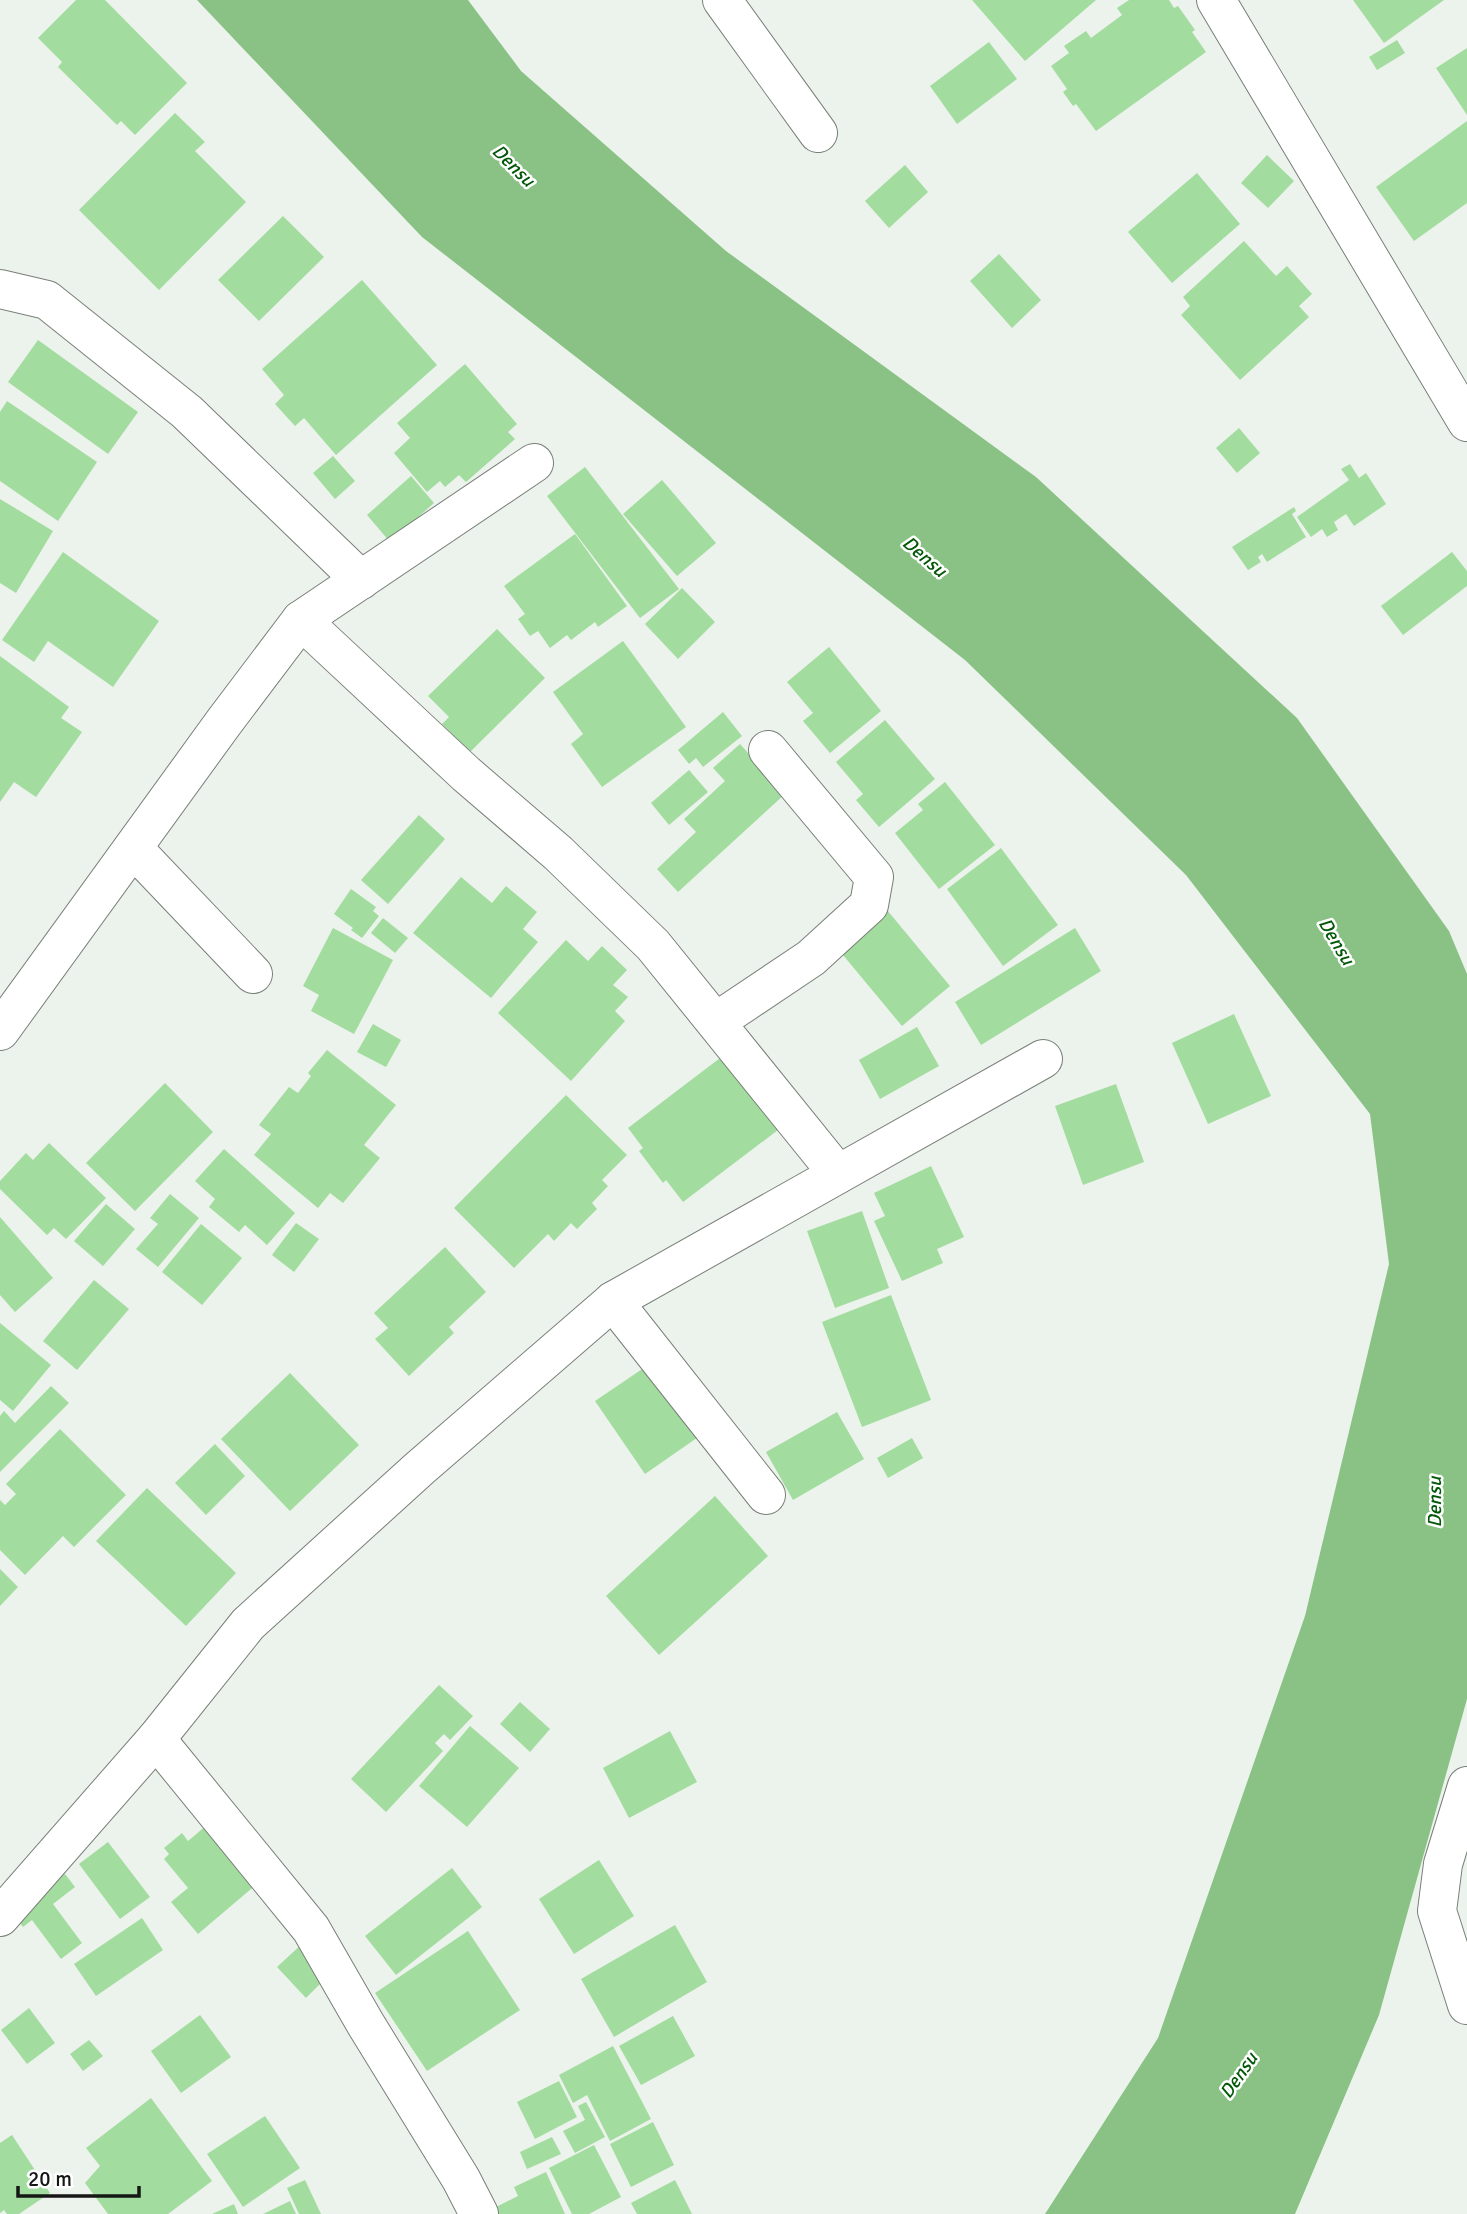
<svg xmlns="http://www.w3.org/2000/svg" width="1467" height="2214" font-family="Signika,sans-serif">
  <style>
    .water { fill: #8ac286 }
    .building { fill: #a3dc9f }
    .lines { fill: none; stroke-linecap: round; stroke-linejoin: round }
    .minor-casing { stroke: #797f78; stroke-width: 40 }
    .minor { stroke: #fff; stroke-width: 38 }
    .labels { text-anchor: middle; stroke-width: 5; stroke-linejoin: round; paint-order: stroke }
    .water-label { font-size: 19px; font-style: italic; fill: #035808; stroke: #fff }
  </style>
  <rect width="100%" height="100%" fill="#ecf3ec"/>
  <!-- water -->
  <polygon class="water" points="197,0 468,0 521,71 726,251 1036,477 1297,718 1449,931 1467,974 1467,1699 1379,2015 1295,2214 1045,2214 1158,2038 1305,1616 1389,1264 1370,1114 1186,875 965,660 422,237"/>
  <!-- building -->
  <g class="building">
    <polygon points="76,0 105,0 187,83 135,135 121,121 117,125 58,67 62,62 38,38"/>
    <polygon points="972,0 1096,0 1025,61"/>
    <polygon points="1129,0 1169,0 1174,8 1178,6 1195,30 1192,32 1206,52 1096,131 1076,104 1073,106 1063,92 1067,89 1051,66 1069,53 1064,46 1086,31 1091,38 1122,15 1117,8"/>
    <polygon points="1353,0 1444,0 1384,43"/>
    <polygon points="1397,40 1405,53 1377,70 1369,57"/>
    <polygon points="989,42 1017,79 957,124 930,86"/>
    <polygon points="1467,48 1467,115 1436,68"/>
    <polygon points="175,113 205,142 195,151 246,202 159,290 79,210"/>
    <polygon points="1467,121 1467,203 1414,241 1376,187"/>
    <polygon points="1267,155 1294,181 1268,208 1241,183"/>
    <polygon points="905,165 928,192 889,228 865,201"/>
    <polygon points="1197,173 1240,224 1172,283 1128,232"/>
    <polygon points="283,216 324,257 259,321 218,280"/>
    <polygon points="1244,241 1276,276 1287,266 1312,294 1299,306 1309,317 1240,380 1181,315 1190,306 1183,297"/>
    <polygon points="999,254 1041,300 1012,328 970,281"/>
    <polygon points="362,280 437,365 336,455 304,418 295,426 275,404 284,395 262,369"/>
    <polygon points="38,340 138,412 108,454 8,382"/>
    <polygon points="465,364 517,424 508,432 515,439 466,482 459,475 445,487 440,481 427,492 394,453 410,438 397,423"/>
    <polygon points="7,401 97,462 58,521 0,481 0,412"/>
    <polygon points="1239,428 1260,453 1237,473 1216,448"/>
    <polygon points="333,456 355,481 335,499 313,473"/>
    <polygon points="1350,464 1359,478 1366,473 1386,504 1354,526 1346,514 1334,522 1338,530 1327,537 1322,529 1311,537 1297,517 1349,480 1341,469"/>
    <polygon points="585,467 679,589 640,618 547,496"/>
    <polygon points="411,476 434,503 390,542 367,515"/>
    <polygon points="662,480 716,543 677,576 623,514"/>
    <polygon points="0,499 53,531 16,593 0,583"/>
    <polygon points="1294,507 1296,511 1292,514 1306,537 1267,562 1262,554 1258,557 1261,562 1248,570 1232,547"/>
    <polygon points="575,534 627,606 598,627 595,622 571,640 567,635 550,648 538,631 530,636 518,619 525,614 504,586"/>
    <polygon points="63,552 159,621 113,687 48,641 34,662 2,640"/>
    <polygon points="1452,552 1467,571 1467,586 1403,635 1381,606"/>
    <polygon points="682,588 715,622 678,659 645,624"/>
    <polygon points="497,629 545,678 470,752 442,724 449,717 428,696"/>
    <polygon points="623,641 686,727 602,787 571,744 583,734 553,692"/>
    <polygon points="829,647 881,711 830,753 803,721 813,713 787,682"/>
    <polygon points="0,656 69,707 61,718 82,732 36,797 14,782 0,802"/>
    <polygon points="723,712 742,736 703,767 696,758 689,764 678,750"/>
    <polygon points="885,720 935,779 879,827 856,800 863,794 836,762"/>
    <polygon points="740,744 785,794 678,892 657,869 696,832 684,819 725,781 713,768"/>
    <polygon points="689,770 708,792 669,825 651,803"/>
    <polygon points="945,782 995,845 939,889 895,833 923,810 918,804"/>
    <polygon points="419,815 445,839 388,904 361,880"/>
    <polygon points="1001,848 1058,925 1003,966 947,889"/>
    <polygon points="461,877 492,903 506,886 537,912 523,929 538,942 491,998 413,933"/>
    <polygon points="351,889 376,907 373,911 379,916 362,938 351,930 353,928 334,914"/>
    <polygon points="887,910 950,986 902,1026 838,949"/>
    <polygon points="383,918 408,938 395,953 371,933"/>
    <polygon points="333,928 393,960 354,1034 311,1011 319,995 303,986"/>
    <polygon points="1075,928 1101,971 981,1045 955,1002"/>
    <polygon points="566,940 588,961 602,946 627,970 613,985 628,997 615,1011 625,1021 571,1081 498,1013"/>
    <polygon points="1234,1014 1271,1096 1208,1124 1172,1043"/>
    <polygon points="373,1024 401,1040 386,1067 357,1052"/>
    <polygon points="917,1027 939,1066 880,1099 859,1060"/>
    <polygon points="327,1050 396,1105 364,1145 380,1158 343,1203 330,1193 318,1208 254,1155 271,1134 259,1125 289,1087 298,1093 311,1076 308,1073"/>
    <polygon points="724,1055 778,1130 683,1202 666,1180 663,1183 639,1151 643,1148 628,1128"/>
    <polygon points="165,1083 213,1132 135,1211 86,1163"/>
    <polygon points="1116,1084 1144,1162 1083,1185 1055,1106"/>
    <polygon points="566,1095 627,1155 602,1180 608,1186 592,1203 597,1209 577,1229 571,1223 554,1241 548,1234 514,1268 454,1208"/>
    <polygon points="49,1143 106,1198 66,1239 54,1228 47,1235 0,1189 0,1181 26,1153 33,1160"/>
    <polygon points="224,1149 295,1213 267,1245 245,1225 239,1232 209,1207 215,1199 195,1181"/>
    <polygon points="931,1166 964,1237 937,1249 943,1263 902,1281 874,1221 885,1216 874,1193"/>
    <polygon points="170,1194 199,1218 158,1267 136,1249 158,1224 150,1218"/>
    <polygon points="106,1204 135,1229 103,1266 74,1241"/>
    <polygon points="862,1211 889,1288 835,1308 807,1231"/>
    <polygon points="0,1217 53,1278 15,1312 0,1295"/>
    <polygon points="296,1223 319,1239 294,1272 272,1255"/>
    <polygon points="201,1224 242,1258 202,1305 162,1272"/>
    <polygon points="445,1247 486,1292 449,1327 454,1333 409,1376 375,1339 388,1328 374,1313"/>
    <polygon points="94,1280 129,1309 77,1370 43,1341"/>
    <polygon points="891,1295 931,1400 862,1427 822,1322"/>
    <polygon points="0,1323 51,1365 13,1411 0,1400"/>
    <polygon points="654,1361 704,1433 645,1474 595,1401"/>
    <polygon points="290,1373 359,1445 290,1511 221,1439"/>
    <polygon points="51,1386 69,1403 0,1472 0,1416 4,1411 15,1423"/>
    <polygon points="837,1412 864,1459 793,1500 766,1452"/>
    <polygon points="60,1429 126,1495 74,1547 63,1536 25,1575 0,1550 0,1500 5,1505 16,1494 6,1484"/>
    <polygon points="912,1438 923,1458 888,1478 877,1458"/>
    <polygon points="215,1444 245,1476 206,1515 175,1483"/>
    <polygon points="147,1488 236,1573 186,1626 96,1541"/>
    <polygon points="715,1496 768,1556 659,1655 606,1596"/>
    <polygon points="0,1569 18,1587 0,1606"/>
    <polygon points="439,1685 473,1716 450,1740 444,1734 435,1743 443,1751 386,1812 351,1779"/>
    <polygon points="520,1702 550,1729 530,1752 500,1724"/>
    <polygon points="470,1726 519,1768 467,1827 419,1786"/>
    <polygon points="670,1731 697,1782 629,1818 603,1768"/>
    <polygon points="207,1825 257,1884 198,1934 171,1902 188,1888 164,1859 169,1854 164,1848 182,1833 188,1841"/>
    <polygon points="108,1842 150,1897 120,1919 79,1864"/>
    <polygon points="599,1860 634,1916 574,1954 539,1899"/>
    <polygon points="452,1868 482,1907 396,1975 365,1936"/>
    <polygon points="65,1874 75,1887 53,1904 82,1943 61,1959 32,1920 23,1927 13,1913"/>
    <polygon points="142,1918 163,1950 96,1996 74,1964"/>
    <polygon points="675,1925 707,1982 614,2037 581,1979"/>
    <polygon points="468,1931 520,2010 427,2071 375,1993"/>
    <polygon points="303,1943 331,1973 306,1998 277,1967"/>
    <polygon points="29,2008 55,2043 27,2064 1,2030"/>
    <polygon points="200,2015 231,2057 181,2093 151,2051"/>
    <polygon points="673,2016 695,2056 641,2085 619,2046"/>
    <polygon points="89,2040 103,2056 83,2071 70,2054"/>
    <polygon points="613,2046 651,2119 610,2141 587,2095 573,2103 559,2075"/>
    <polygon points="559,2081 577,2117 535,2139 517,2102"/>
    <polygon points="151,2098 212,2181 168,2214 108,2214 85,2183 100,2166 86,2148"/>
    <polygon points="586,2102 605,2137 575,2153 563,2131 585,2120 578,2106"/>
    <polygon points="265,2116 300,2168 243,2207 207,2154"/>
    <polygon points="653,2122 674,2165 631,2187 610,2144"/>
    <polygon points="12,2135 50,2193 19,2214 7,2214 4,2210 0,2213 0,2143"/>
    <polygon points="552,2137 561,2154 527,2169 520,2152"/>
    <polygon points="594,2145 621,2197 589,2214 572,2214 549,2168"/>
    <polygon points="546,2172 565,2214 487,2214 486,2212 518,2196 514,2187"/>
    <polygon points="305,2180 321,2214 299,2214 287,2188"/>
    <polygon points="675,2180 692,2214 637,2214 631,2203"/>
    <polygon points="290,2201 296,2214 263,2214"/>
    <polygon points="234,2204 238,2214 212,2214"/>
  </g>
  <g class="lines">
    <defs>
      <g id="minor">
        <polyline points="722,0 818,133"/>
        <polyline points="1216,0 1467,422"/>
        <polyline points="0,289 47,300 187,412 361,580"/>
        <polyline points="534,463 301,620 466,774 558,853 653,945 838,1174"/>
        <polyline points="133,848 253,974"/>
        <polyline points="717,1021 811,958 869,905 874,877 768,750"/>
        <polyline points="0,1031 224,722 301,620"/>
        <polyline points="613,1301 766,1495"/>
        <polyline points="156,1739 311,1929 365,2023 461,2179 479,2214"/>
        <polyline points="1467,1786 1443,1864 1437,1911 1467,2005"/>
        <polyline points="0,1917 156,1739 248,1624 420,1468 613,1301 1043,1059"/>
      </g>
    </defs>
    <!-- minor casing -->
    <use href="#minor" class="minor-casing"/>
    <!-- minor -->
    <use href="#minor" class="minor"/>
  </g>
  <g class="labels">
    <!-- water labels -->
    <g class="water-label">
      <text transform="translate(514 165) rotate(45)" y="7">Densu</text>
      <text transform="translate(925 556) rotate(41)" y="7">Densu</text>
      <text transform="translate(1337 941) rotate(59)" y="7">Densu</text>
      <text transform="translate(1434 1502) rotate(-90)" y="7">Densu</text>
      <text transform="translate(1238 2075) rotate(-55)" y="7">Densu</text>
    </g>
  </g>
  <!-- scale -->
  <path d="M18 2186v10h121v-10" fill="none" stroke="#151715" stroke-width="3.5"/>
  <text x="28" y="2186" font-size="21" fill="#151715" stroke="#ffffff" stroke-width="5" paint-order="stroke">20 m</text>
</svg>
